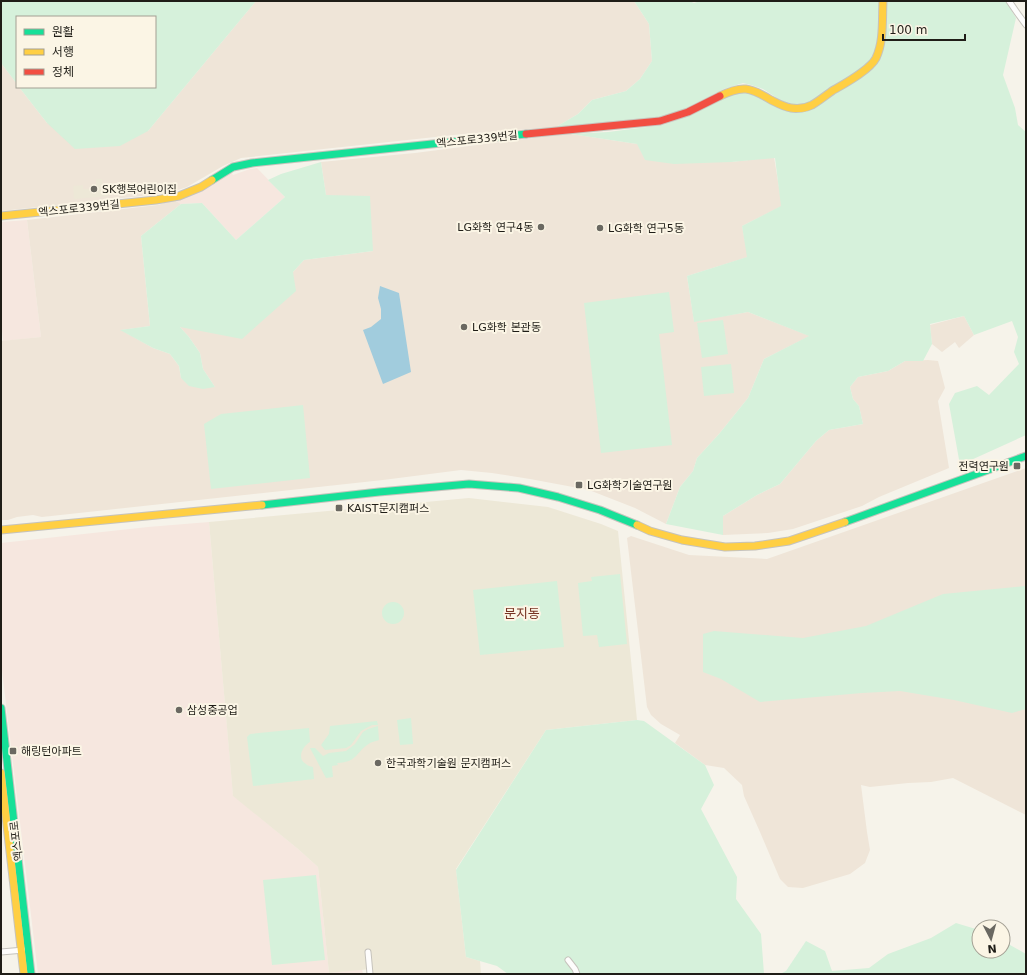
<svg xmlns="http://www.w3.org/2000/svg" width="1027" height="975" font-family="'DejaVu Sans','Noto Sans KR',sans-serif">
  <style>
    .commercial { fill: #f6e7df }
    .industrial { fill: #efe5d8 }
    .built { fill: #ede8d7 }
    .green { fill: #d6f1db }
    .water { fill: #a1ccdd }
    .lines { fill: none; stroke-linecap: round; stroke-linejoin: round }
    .street-casing { stroke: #c6c3bc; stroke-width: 7 }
    .fast-casing { stroke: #c6c3bc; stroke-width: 9 }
    .slow-casing { stroke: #c6c3bc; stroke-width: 9 }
    .jam-casing { stroke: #c6c3bc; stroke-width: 9 }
    .street { stroke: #fefdfc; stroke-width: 5 }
    .fast { stroke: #16e098; stroke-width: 7 }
    .slow { stroke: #ffcf43; stroke-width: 7 }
    .jam { stroke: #f24e42; stroke-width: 7 }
    .poi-dot { fill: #6a6861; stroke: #fbf5e5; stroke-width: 1.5 }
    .labels { text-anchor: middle; stroke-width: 4; stroke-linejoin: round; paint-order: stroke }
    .street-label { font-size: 11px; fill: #1f1d17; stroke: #fbf5e5 }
    .poi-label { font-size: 11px; fill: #1f1d17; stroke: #fbf5e5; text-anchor: start }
    .quarter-label { font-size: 13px; fill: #763221; stroke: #fbf5e5 }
  </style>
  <rect width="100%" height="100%" fill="#f6f3ea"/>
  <!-- commercial -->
  <g class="commercial">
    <polygon points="257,168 285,197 236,240 202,203 181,204 174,200 212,184 231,172 233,175 250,169"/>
    <polygon points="27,220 41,337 3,341 1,322 1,222"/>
    <polygon points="209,522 233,795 298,849 318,867 329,973 362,969 363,974 38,974 1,662 1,543 148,527"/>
  </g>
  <!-- industrial -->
  <g class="industrial">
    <polygon points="256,1 634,1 649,24 652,61 640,79 626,91 592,100 578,114 556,127 463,134 241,158 223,166 187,187 169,193 1,211 1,63 17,84 17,87 19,87 47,123 148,131"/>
    <polygon points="571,134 637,144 731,162 774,157 782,206 742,226 748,257 687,276 694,321 748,312 810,336 764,359 748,398 719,434 697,458 693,471 680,487 666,524 635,508 589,490 530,479 492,473 461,470 383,480 42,517 33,515 17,517 8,520 1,520 1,341 41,337 27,220 158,205 174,200 181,204 141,236 150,326 121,330 153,348 170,354 179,366 181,378 215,387 203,369 200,353 189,337 180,327 293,272 304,260 373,251 326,195 321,162 415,153 524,139"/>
    <polygon points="964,316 974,335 959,348 955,342 942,352 932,344 930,325"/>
    <polygon points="928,360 938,361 945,388 938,401 949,468 879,497 862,506 793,529 768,533 723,535 723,516 757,495 780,484 816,441 829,430 863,424 859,406 853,399 850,387 858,377 888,371 905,361"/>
    <polygon points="1026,468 1026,815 953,778 931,782 908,783 870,787 861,785 867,832 870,850 865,863 850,874 803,888 788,887 780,879 760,832 744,796 742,785 724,768 705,765 675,743 680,735 661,724 651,715 647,707 627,538 631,536 689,555 767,559"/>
  </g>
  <!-- built -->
  <g class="built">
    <polygon points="96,179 102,179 103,189 109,189 109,196 74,199 73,186 83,185 83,189 91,189 91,186 96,186"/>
    <polygon points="469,498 548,507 601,524 618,531 637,720 546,730 456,869 466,957 480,961 481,974 372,974 371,969 329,973 318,867 298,849 233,796 209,522"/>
  </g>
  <!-- green -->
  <g class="green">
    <polygon points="1,1 256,1 148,131 120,146 75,149 47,123 19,87 155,87 155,17 17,17 17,84 1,63"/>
    <path d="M 634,1 L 689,1 L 694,3 L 700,1 L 879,1 C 879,20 882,43 871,59 C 869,63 866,66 863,69 L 809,103 L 799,106 L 791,105 L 777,98 L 763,89 L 751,85 L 743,83 L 724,89 L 680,111 L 663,117 L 556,127 L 578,114 L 592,100 L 626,91 L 640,79 L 652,61 L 649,24 Z"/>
    <polygon points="887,1 1006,1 1016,18 1003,75 1015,108 1018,125 1026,132 1026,435 960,465 949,404 955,393 977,386 989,395 1019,364 1014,352 1018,337 1012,321 974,335 964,316 930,324 932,344 923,361 905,361 888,371 858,377 850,387 853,399 859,406 863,424 829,430 816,441 780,484 757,495 723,516 723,535 666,524 680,487 693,471 697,458 719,434 748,398 764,359 809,336 748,312 694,322 687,276 747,257 742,226 781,206 775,158 731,162 674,164 645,160 637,144 571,134 608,132 663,125 683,118 733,94 742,92 750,94 793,111 802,111 809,110 859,79 873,68 879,59 884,46 886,32"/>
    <polygon points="321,162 326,195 370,196 373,251 304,260 293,272 296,291 242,339 180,327 189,337 200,353 203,369 215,387 203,389 189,386 181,378 179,366 170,354 153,348 120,330 150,326 141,236 181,204 202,203 236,240 285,197 268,180 281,174"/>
    <polygon points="669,292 674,332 659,334 672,445 601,453 584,303"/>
    <polygon points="723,320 728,354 702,358 697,323"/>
    <polygon points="731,364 734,393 704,396 701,367"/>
    <polygon points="303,405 310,478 211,489 204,424 221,414"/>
    <polygon points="620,574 627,644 599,647 597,635 583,636 578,583 592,581 591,577"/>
    <polygon points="557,581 564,647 480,655 473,590"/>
    <polygon points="1025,586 1026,587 1026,709 1012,713 954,700 900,691 862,693 760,702 721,679 703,672 703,634 714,631 803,638 866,626 943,594"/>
    <circle cx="393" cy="613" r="11"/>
    <polygon points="411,718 413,744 400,745 397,720"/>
    <polygon points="637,720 644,721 705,765 714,785 701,809 737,877 736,899 761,934 764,974 508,974 497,966 466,957 456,870 546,730"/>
    <polygon points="377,721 378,725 372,725 361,731 351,745 346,748 325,750 321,745 329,734 330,726"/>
    <path d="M 378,726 L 379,740 C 376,741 372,742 370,743 C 355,752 359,762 337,763 L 338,765 L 332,766 L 333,777 L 326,778 L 310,748 L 315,748 L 323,756 L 329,753 L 346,751 L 355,744 L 363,732 L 368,729 Z"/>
    <path d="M 309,728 L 310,742 C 303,746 296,758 306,764 C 308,766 310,766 313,767 L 314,779 L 253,786 L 247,737 L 250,734 Z"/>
    <polygon points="316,875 325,960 272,965 263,880"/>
    <polygon points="956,923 979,930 979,951 1003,951 1003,941 1026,954 1026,974 780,974 786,971 806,941 825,951 832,971 869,968 888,954 931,938"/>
  </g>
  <!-- water -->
  <polygon class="water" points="380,286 399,293 411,372 383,384 363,330 371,327 381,319 381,309 378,298"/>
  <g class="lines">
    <defs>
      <g id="street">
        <polyline points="1009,1 1018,14 1026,25"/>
        <polyline points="1,952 24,950"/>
        <polyline points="368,952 370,974"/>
        <polyline points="568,960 575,969 577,974"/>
      </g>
      <g id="fast">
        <polyline points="212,180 233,167 252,163 526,134"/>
        <polyline points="262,505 379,492 469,484 519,488 558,497 600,510 637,525"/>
        <polyline points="845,522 1026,456"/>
        <polyline points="1,708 31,974"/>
      </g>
      <g id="slow">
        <path d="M 720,96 C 742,85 750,87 771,100 C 777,103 784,107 791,108 C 797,109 806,108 812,105 C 819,101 825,96 832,91 C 844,84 870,70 876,58 C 884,41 882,20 883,1"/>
        <polyline points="1,216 156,200 179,196 201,187 212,180"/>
        <polyline points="637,525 650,531 682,540 725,547 755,546 789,541 845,522"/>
        <polyline points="1,530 262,505"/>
        <polyline points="1,773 24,974"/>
      </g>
      <polyline id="jam" points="526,134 660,121 688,112 720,96"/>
    </defs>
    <!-- street casing -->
    <use href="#street" class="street-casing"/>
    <!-- fast casing -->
    <use href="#fast" class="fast-casing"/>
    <!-- slow casing -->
    <use href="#slow" class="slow-casing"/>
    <!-- jam casing -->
    <use href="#jam" class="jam-casing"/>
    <!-- street -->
    <use href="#street" class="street"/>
    <!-- fast -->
    <use href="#fast" class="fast"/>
    <!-- slow -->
    <use href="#slow" class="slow"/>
    <!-- jam -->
    <use href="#jam" class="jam"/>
  </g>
  <!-- markers -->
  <g class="poi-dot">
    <circle cx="94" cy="189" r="4"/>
    <circle cx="541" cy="227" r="4"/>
    <circle cx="600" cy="228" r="4"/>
    <circle cx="464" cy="327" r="4"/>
    <rect x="1013" y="462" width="8" height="8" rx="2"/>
    <rect x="575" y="481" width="8" height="8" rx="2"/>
    <rect x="335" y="504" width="8" height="8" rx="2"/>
    <circle cx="179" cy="710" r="4"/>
    <rect x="9" y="747" width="8" height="8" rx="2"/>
    <circle cx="378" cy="763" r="4"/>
  </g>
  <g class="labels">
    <!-- street labels -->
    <g class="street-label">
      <text transform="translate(477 139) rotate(-6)" y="4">엑스포로339번길</text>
      <text transform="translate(79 208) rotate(-6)" y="4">엑스포로339번길</text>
      <text transform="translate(16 841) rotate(-97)" y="4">엑스포로</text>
    </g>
    <!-- poi labels -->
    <g class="poi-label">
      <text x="102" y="193">SK행복어린이집</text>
      <text x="533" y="231" text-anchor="end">LG화학 연구4동</text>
      <text x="608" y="232">LG화학 연구5동</text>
      <text x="472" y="331">LG화학 본관동</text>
      <text x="1009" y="470" text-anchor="end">전력연구원</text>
      <text x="587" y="489">LG화학기술연구원</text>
      <text x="347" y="512">KAIST문지캠퍼스</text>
      <text x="187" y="714">삼성중공업</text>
      <text x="21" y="755">해링턴아파트</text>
      <text x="386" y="767">한국과학기술원 문지캠퍼스</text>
    </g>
    <!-- quarter labels -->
    <g class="quarter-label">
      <text x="522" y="618">문지동</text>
    </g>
  </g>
  <!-- border -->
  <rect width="1027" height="975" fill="none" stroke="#1f1d17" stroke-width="4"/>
  <!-- legend -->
  <rect x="16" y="16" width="140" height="72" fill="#fbf5e5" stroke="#a39f93"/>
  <rect x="24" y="29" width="20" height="6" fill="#16e098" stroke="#a39f93"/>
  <text x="52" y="36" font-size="12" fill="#1f1d17">원활</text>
  <rect x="24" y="49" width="20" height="6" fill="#ffcf43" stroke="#a39f93"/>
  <text x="52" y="56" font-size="12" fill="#1f1d17">서행</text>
  <rect x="24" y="69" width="20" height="6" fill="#f24e42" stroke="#a39f93"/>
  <text x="52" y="76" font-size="12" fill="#1f1d17">정체</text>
  <!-- north arrow -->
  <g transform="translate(991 939) rotate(174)"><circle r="19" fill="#fbf5e5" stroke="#a39f93"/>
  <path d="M0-3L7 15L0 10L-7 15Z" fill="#6a6861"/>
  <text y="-6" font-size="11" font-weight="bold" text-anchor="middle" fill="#1f1d17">N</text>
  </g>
  <!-- scale -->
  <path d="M883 34v6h82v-6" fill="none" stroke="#1f1d17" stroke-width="2"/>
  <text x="889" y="34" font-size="12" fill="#1f1d17" stroke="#fbf5e5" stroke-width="3" paint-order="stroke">100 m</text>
</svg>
